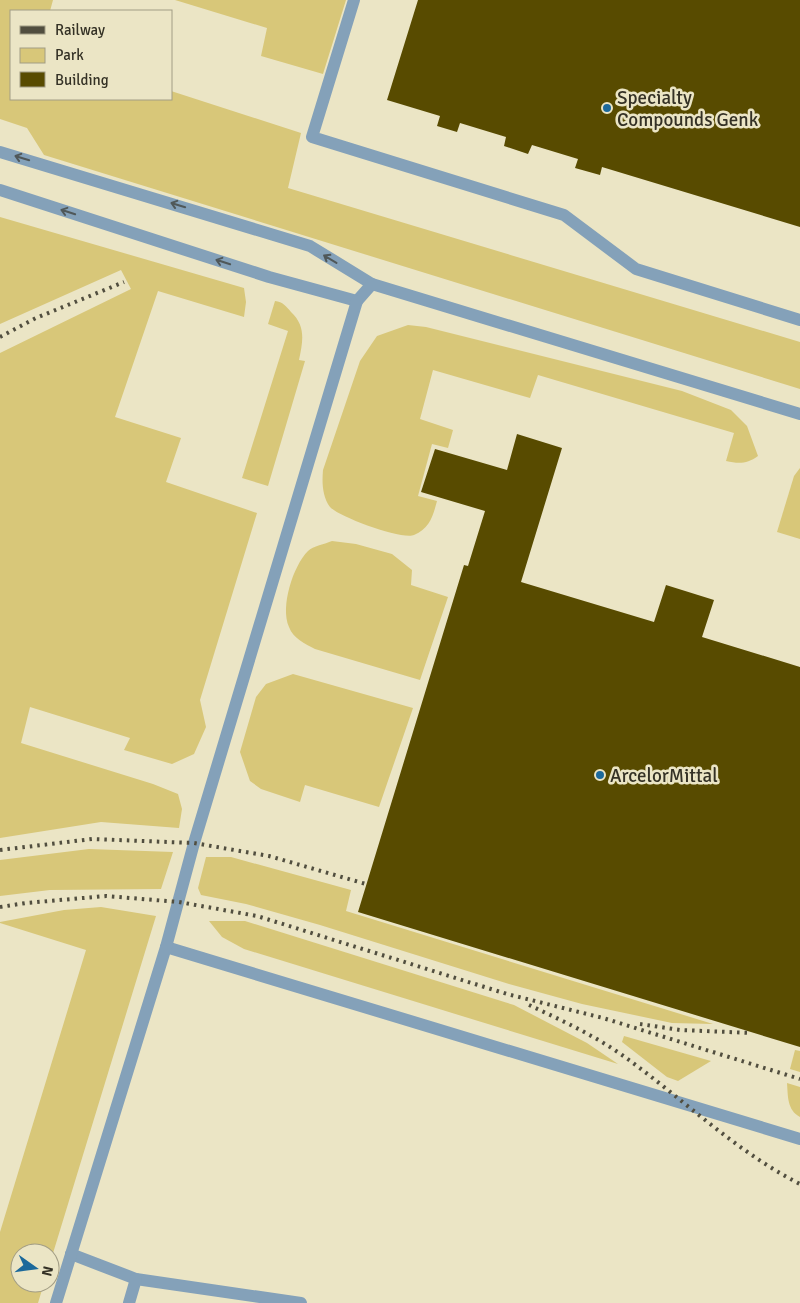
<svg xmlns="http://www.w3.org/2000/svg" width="800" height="1303" font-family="Signika,sans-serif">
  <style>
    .green { fill: #d8c779 }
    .building { fill: #584b00 }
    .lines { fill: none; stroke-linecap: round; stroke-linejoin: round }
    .lane { stroke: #84a1b9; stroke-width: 12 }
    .rail { stroke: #514e3f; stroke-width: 4; stroke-dasharray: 2.5 5; stroke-linecap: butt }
    .oneway { stroke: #505859 }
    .poi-dot { fill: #1c699b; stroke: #ebe5c5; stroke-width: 2 }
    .labels { text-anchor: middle; stroke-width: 5; stroke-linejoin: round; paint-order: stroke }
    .poi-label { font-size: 19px; fill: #343125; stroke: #ebe5c5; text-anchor: start }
  </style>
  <rect width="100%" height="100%" fill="#ebe5c5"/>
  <!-- green -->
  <g class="green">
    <polygon points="0,0 53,0 50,11 11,11 11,99 171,99 171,91 301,133 288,188 800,342 800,389 44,155 27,128 0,119"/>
    <polygon points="175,0 346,0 323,74 261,56 267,28"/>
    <polygon points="0,217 244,288 246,302 244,317 158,291 115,417 181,438 166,482 257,513 200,700 206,727 194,754 172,764 124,750 130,738 30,707 21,743 153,784 178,794 182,809 179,828 101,822 0,838 0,353 131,289 121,270 0,324"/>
    <path d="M 275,301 C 283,302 286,306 291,312 C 306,326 303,341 299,360 L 305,361 L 268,486 L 242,478 L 288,331 L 268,324 Z"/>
    <path d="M 408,325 L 426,327 L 682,391 L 731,410 L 747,426 L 758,456 C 747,464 739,464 726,461 L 734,433 L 538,375 L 530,398 L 433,370 L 420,419 L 453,430 L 448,448 L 432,444 L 418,496 L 437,501 C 433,516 430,528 414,535 C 402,540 339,517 330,507 C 322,496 322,482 323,470 L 360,361 L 377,336 Z"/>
    <polygon points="800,468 800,539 777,532 794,476"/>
    <path d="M 332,541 L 356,544 L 392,554 L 412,570 L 411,585 L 448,597 L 420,680 L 315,649 C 305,644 293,638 289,627 C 280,607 293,566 308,551 C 313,546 325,544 332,541 Z"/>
    <polygon points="293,674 413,708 379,807 305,785 300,802 261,789 250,781 240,752 256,697 266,684"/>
    <polygon points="89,849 173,852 161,889 50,890 0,896 0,860"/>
    <polygon points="206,857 231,857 351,890 346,911 713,1024 672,1023 582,1004 509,984 320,925 246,904 201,895 198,888"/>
    <polygon points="101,907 156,916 50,1263 50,1253 20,1253 20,1283 44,1283 38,1303 0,1303 0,1232 86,950 0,923 0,922 64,910"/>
    <polygon points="209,921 245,921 514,1005 587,1043 618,1064 244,949 222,937"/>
    <polygon points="624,1036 711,1061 678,1081 667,1077 622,1042"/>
    <polygon points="795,1050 800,1051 800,1072 790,1069"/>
    <path d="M 787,1083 L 800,1087 L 800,1117 C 787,1110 788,1096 787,1083 Z"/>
  </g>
  <!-- building -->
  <g class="building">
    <polygon points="418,0 800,0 800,227 602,167 600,175 575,168 578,159 532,145 528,154 504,146 506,137 460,123 457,132 437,126 440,116 387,100"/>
    <polygon points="517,434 562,448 521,582 654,622 666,585 714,600 702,637 800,667 800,1047 358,912 464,565 468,566 485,511 421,492 435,449 507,470"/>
  </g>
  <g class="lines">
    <!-- lane -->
    <g class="lane">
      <polyline points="354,0 312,137 564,215 636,269 800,320"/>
      <polyline points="0,152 310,246 372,284"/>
      <polyline points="0,190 269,277 357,301 372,284 800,414"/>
      <polyline points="166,947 800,1139"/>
      <polyline points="71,1254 136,1279 301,1303"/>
      <polyline points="56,1303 166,947 194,843 357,301"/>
      <polyline points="129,1303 136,1279"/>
    </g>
    <!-- rail -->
    <g class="rail">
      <polyline points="0,337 36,318 124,282"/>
      <polyline points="0,850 92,839 194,843 269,856 366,884"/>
      <polyline points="0,907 26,903 106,896 179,902 257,916 507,994 603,1018 800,1079"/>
      <path d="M 529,1005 C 563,1021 598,1037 629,1060 C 685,1101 737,1152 800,1184"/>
      <polyline points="640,1024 680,1030 752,1033"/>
    </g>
  </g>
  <!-- one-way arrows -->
  <defs><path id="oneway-shaft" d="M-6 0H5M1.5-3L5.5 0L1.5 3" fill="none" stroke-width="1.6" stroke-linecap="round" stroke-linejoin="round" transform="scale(1.25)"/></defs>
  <g class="oneway">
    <use href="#oneway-shaft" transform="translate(22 158) rotate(-163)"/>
    <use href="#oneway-shaft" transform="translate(178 205) rotate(-163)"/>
    <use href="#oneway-shaft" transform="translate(68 212) rotate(-162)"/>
    <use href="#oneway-shaft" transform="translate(330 259) rotate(-149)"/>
    <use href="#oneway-shaft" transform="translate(223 262) rotate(-162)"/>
  </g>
  <!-- markers -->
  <g class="poi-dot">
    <circle cx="607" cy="108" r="5"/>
    <circle cx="600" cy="775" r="5"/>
  </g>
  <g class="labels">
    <!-- poi labels -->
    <g class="poi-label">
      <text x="617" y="104">Specialty<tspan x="617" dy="22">Compounds Genk</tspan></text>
      <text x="610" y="782">ArcelorMittal</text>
    </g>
  </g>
  <!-- legend -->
  <rect x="10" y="10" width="162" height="90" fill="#ebe5c5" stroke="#a29d85"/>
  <rect x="20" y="26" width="25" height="8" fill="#514e3f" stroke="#a29d85"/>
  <text x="55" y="35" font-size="15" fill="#343125">Railway</text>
  <rect x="20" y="48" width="25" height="15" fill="#d8c779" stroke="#a29d85"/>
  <text x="55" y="60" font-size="15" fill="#343125">Park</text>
  <rect x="20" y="72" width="25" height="15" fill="#584b00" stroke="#a29d85"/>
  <text x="55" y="85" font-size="15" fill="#343125">Building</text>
  <!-- north arrow -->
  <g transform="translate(35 1268) rotate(104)"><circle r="24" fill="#ebe5c5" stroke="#a29d85"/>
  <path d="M0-4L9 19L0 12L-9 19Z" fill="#1c699b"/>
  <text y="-8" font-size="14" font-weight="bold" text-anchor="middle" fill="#343125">N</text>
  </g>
</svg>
